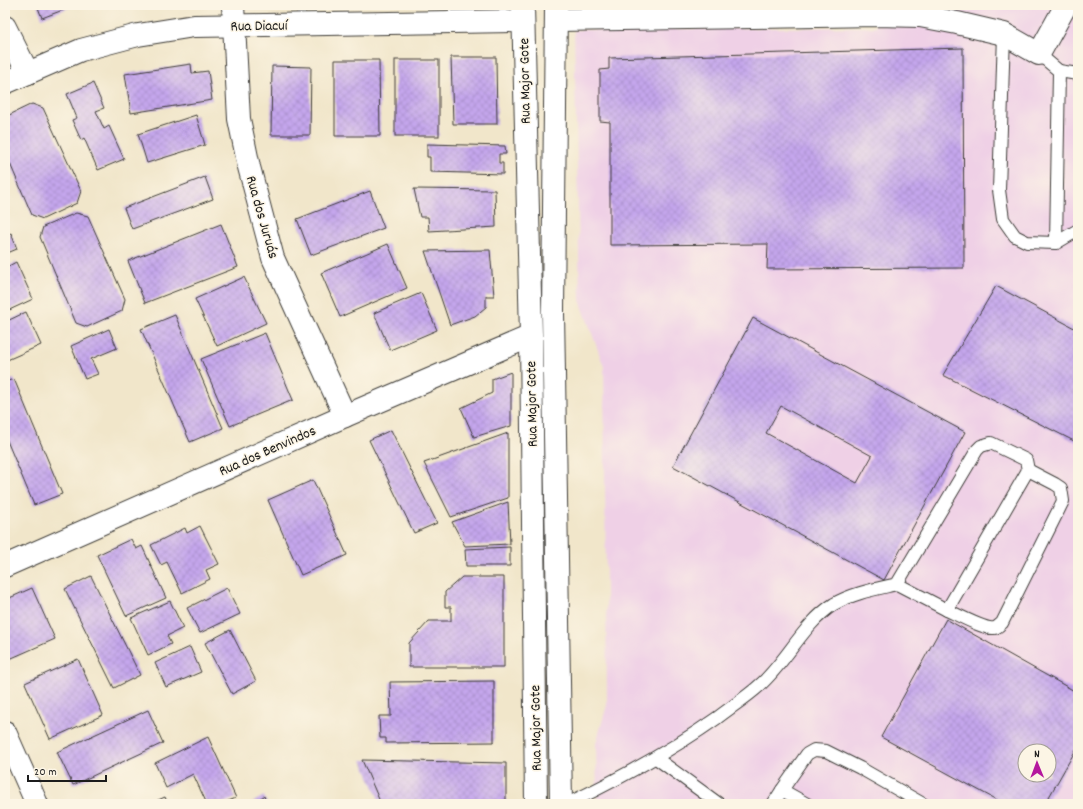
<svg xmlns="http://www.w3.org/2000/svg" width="1083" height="809" font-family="Dekko,sans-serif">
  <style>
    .built { fill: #efd0e6; fill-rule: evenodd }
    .building { fill: url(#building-cross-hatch); fill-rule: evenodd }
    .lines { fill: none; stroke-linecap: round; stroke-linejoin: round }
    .lane-casing { stroke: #3c3a36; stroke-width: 14 }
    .street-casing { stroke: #3c3a36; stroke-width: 24 }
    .primary-casing { stroke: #3c3a36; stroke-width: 24 }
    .lane { stroke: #fff; stroke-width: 12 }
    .street { stroke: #fff; stroke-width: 22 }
    .primary { stroke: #fff; stroke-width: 22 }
    .labels { text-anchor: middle; stroke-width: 3; stroke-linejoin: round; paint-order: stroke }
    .street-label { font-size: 15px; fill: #1c1c1c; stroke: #fcf5e5 }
  </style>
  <defs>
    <pattern id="building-cross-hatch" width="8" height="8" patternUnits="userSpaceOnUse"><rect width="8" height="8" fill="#c4a6ec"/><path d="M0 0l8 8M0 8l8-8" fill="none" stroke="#a88eca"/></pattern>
  </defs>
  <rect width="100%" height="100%" fill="#fcf5e5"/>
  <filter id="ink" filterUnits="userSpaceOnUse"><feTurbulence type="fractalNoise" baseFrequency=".025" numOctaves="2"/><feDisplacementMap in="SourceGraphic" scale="8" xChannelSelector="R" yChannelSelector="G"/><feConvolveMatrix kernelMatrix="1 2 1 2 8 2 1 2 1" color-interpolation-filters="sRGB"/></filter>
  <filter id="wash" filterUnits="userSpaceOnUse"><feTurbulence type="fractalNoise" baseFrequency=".012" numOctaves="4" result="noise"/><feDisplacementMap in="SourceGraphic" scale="16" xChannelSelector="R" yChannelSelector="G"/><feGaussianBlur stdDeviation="0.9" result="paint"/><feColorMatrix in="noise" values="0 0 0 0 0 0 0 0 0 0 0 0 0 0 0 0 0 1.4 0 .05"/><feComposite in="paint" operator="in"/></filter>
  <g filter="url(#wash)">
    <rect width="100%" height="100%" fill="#f1e6ca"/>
    <!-- built -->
    <path class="built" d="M 876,5 L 1078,5 L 1078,804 L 597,804 L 596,743 L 607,705 L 604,367 L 580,300 L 574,30 L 876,27 ZM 1025,751 L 1049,751 L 1049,775 L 1025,775 Z"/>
    <g id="blocks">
      <!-- building -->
      <g class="building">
        <polygon points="37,5 76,5 42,18"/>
        <polygon points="963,48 964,268 767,269 768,244 610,245 610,122 600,121 600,70 609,69 609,58"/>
        <polygon points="451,57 496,57 497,124 453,124"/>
        <polygon points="335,60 379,60 380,136 335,136"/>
        <rect x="395" y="60" width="44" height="76"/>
        <polygon points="191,64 192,73 208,71 212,100 131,113 125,74"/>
        <polygon points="272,66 311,67 310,135 271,135"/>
        <polygon points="93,83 104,108 96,111 104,129 109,126 124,159 98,170 84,138 81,140 72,120 77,118 67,94"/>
        <polygon points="32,104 43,108 81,191 77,203 43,219 32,215 5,152 5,117"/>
        <polygon points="196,115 205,145 147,163 138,134"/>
        <polygon points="427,144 505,146 506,154 499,154 499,163 503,163 503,174 430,172 430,157 427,157"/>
        <polygon points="205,177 213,199 132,229 124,208"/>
        <polygon points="414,189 495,190 496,227 429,231 428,217 420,217"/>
        <polygon points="370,191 384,228 311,255 297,219"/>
        <polygon points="76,213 88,216 125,299 122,311 87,327 76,323 40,237 43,227"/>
        <polygon points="221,224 238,267 145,303 128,261"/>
        <polygon points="11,233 17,249 5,254 5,236"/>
        <polygon points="388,244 407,288 340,317 321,273"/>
        <polygon points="490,250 494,296 486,296 486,307 475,316 450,325 425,251"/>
        <polygon points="16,262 33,299 5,312 5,268"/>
        <polygon points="244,277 266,323 217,346 195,299"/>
        <polygon points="996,286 1078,330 1078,443 943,375"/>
        <polygon points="421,293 437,330 390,350 374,313"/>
        <polygon points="26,312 41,345 5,361 5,322"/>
        <polygon points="175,315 223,428 190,442 141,329"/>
        <path d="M 753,318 L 965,432 L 884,580 L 673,466 ZM 781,406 L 872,456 L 857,483 L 766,433 Z"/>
        <polygon points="109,329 117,348 91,359 98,374 85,379 71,346"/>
        <polygon points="265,333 293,400 230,426 201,359"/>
        <polygon points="511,372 511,426 474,437 461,408 492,393 492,379"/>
        <polygon points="14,379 62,494 34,505 5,436 5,382"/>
        <polygon points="391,430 437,523 414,533 369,440"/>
        <polygon points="508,433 508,498 451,517 424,463"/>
        <polygon points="313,480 347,555 301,575 268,500"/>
        <polygon points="508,502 510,544 465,546 452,522"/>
        <polygon points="200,526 219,564 206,570 210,579 182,593 167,562 161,565 151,545 185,528 187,533"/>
        <polygon points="131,539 136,549 142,546 166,598 126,616 97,555"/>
        <polygon points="510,547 510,566 466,566 465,549"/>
        <polygon points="91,576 140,675 114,688 65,589"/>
        <polygon points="462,577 504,577 504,667 409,667 409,643 429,621 451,621 451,607 445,607 445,592"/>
        <polygon points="32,588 55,639 5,661 5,600"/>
        <polygon points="227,588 240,614 200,633 187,608"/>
        <polygon points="170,601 183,628 167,636 171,644 148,655 131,618"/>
        <path d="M 946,619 L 1078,693 L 1078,746 L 1045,804 L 1004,804 L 881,737 ZM 1025,751 L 1049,751 L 1049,775 L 1025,775 Z"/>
        <polygon points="230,630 256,681 232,694 205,643"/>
        <polygon points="190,647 201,672 166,687 155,663"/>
        <polygon points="78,659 103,715 50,739 25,683"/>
        <polygon points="494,681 494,742 386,743 386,738 380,738 379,716 391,716 390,682"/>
        <polygon points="148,710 163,743 73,785 57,752"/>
        <polygon points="208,737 236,798 221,804 207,804 193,774 166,788 155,763"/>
        <polygon points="362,760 506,763 506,804 381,804"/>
        <polygon points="264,796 267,804 250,804"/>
        <polygon points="165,797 168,804 149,804"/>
      </g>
    </g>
  </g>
  <g filter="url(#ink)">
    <use href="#blocks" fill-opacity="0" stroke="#3c3a36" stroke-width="1"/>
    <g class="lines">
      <defs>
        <g id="lane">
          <polyline points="1004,34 999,190 1003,219 1015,236 1027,242 1056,243 1059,71 1039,54"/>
          <polyline points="1059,71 1078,74"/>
          <polyline points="1056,243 1078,230"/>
          <path d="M 947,610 C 956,614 986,630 994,628 C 997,628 999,625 1002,623 L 1063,501 L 1061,488 L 1055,484 L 1028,470"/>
          <polyline points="656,758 719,804"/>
          <polyline points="782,790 807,754 814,750 826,751 860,768 923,804"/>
          <path d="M 567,804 C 619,779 669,752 717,718 C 731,707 747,697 760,685 C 787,661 803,624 834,604 C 853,593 876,589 897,584 L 947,610 L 1028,470 L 1026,460 L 991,443 L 981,446 L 977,450 L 897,584"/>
          <polyline points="773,804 782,790 807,804"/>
        </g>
        <g id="street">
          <polyline points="233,5 239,119 249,167 273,258 345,416"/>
          <polyline points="557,20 877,15 920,16 957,23 1004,34 1039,54 1066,5"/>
          <polyline points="5,27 28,73"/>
          <polyline points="5,83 81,50 138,35 194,26 523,21"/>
          <polyline points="5,566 345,416 531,336"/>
          <polyline points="5,732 37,804"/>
        </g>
        <g id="primary">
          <polyline points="523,5 531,336 536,804"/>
          <polyline points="556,5 553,312 561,804"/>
        </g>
      </defs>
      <!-- lane casing -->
      <use href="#lane" class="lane-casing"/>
      <!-- street casing -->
      <use href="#street" class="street-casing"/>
      <!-- primary casing -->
      <use href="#primary" class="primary-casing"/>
      <!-- lane -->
      <use href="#lane" class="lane"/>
      <!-- street -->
      <use href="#street" class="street"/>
      <!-- primary -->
      <use href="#primary" class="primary"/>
    </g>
  </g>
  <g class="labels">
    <!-- street labels -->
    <g class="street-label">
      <text transform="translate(259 25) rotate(-1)" y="5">Rua Diacuí</text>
      <text transform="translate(524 81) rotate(-91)" y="5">Rua Major Gote</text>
      <text transform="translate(263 217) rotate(74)" y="5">Rua dos Juruás</text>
      <text transform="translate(531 404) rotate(-91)" y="5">Rua Major Gote</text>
      <text transform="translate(267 450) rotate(-24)" y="5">Rua dos Benvindos</text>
      <text transform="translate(535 728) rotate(-91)" y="5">Rua Major Gote</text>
    </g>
  </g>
  <!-- margin -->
  <rect width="1083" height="809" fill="none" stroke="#fcf5e5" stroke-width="20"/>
  <!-- north arrow -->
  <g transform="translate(1037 763) rotate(359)"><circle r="19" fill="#fcf5e5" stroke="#a29e95"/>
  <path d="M0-3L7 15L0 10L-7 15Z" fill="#b5179e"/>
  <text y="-6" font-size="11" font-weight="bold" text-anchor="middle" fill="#1c1c1c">N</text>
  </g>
  <!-- scale -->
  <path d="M28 775v6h78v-6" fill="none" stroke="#1c1c1c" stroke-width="2"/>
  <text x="34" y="775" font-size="12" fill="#1c1c1c" stroke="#fcf5e5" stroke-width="3" paint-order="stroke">20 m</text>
</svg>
